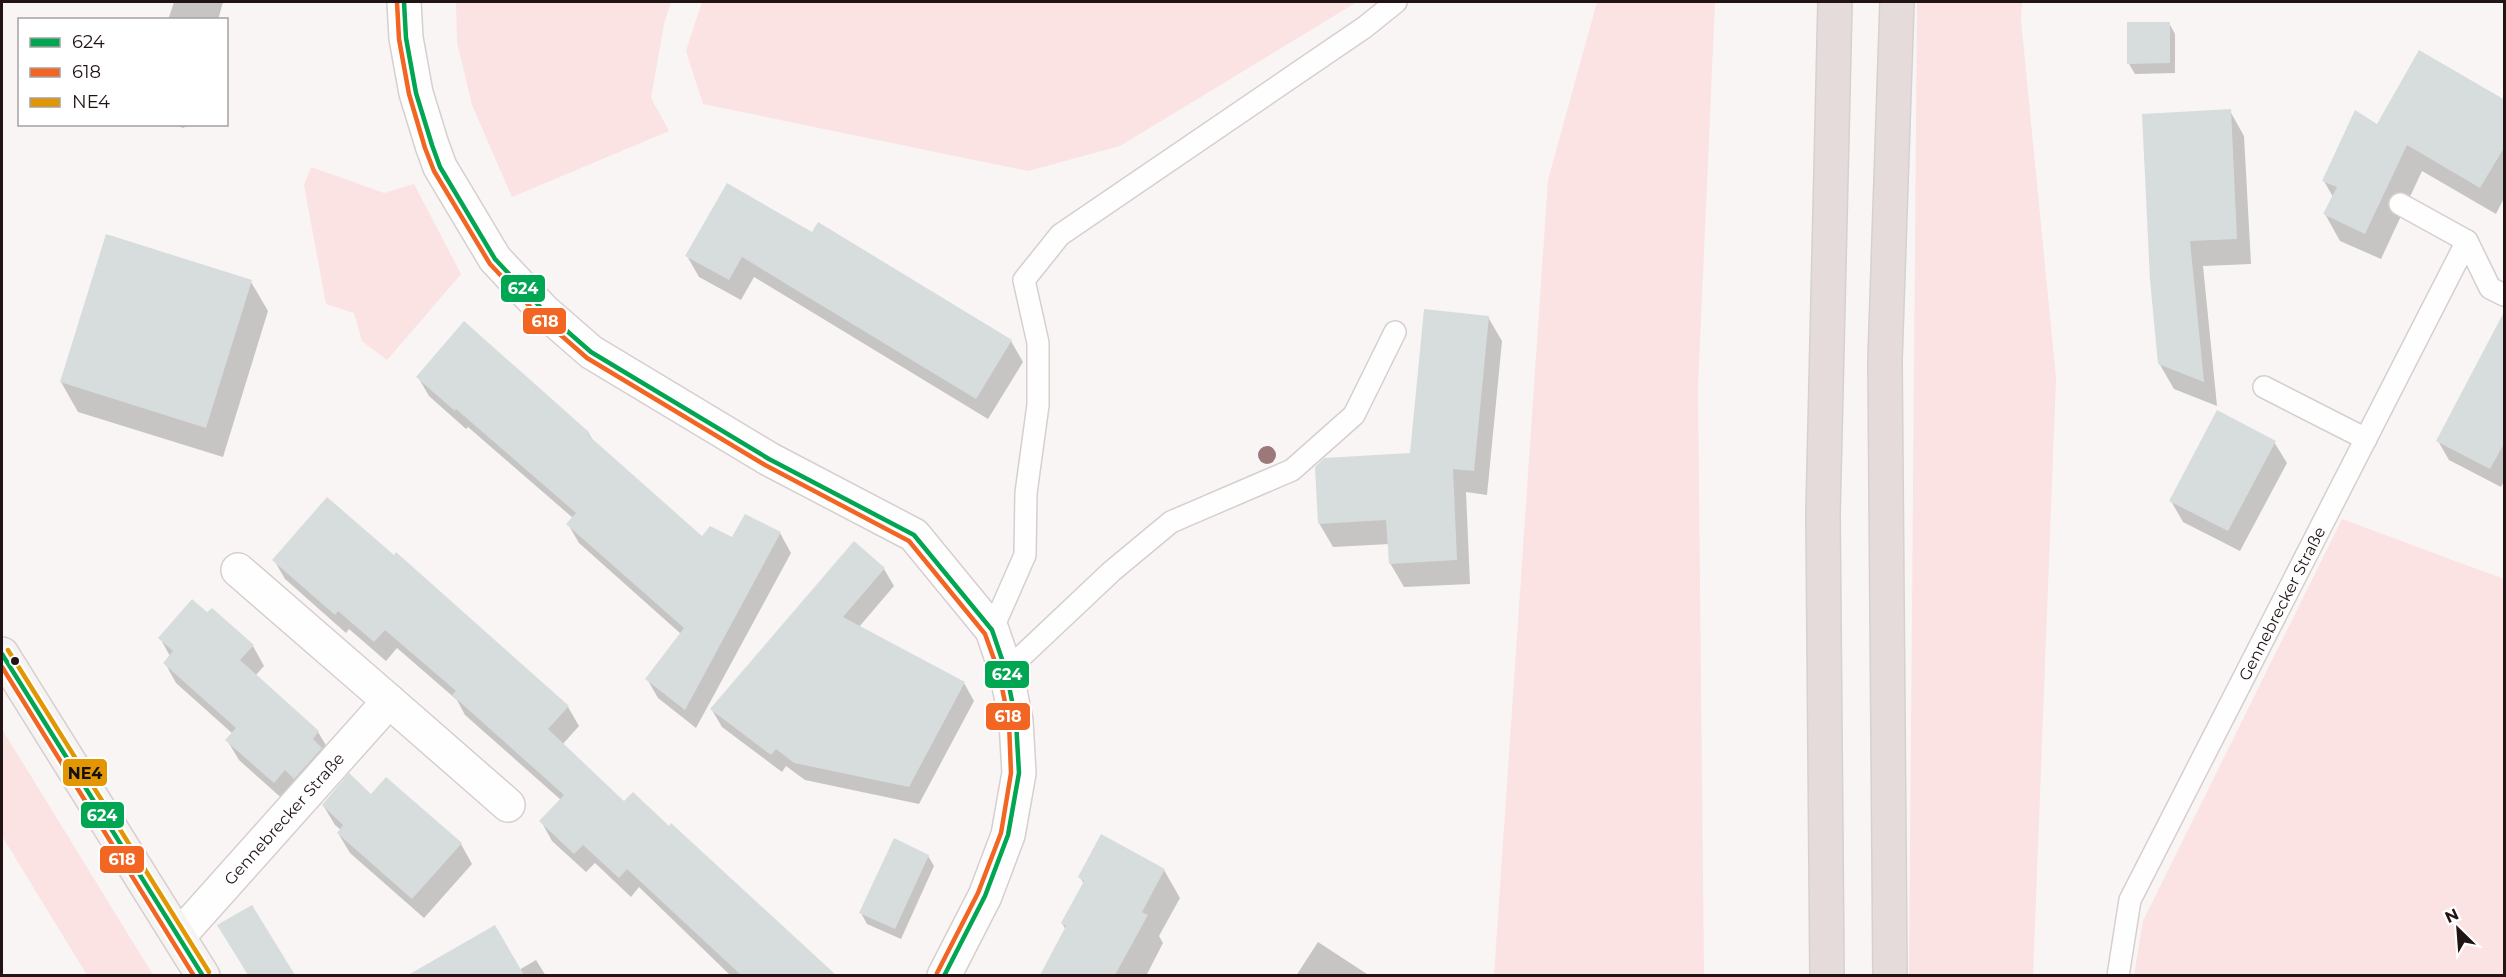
<svg xmlns="http://www.w3.org/2000/svg" width="2506" height="977" font-family="Montserrat,sans-serif">
  <style>
    .green { fill: #fae3e2 }
    .shadow { fill: #0003 }
    .building { fill: #d7dddd }
    .lines { fill: none; stroke-linecap: round; stroke-linejoin: round }
    .lane-casing { stroke: #d7cece; stroke-width: 24 }
    .street-casing { stroke: #d7cece; stroke-width: 36 }
    .secondary-casing { stroke: #d7cece; stroke-width: 36 }
    .highway-casing { stroke: #d5d1d1; stroke-width: 36 }
    .lane { stroke: #fefefe; stroke-width: 21 }
    .street { stroke: #fefefe; stroke-width: 33 }
    .secondary { stroke: #f6f3f3; stroke-width: 33 }
    .highway { stroke: #e6dbdb; stroke-width: 33 }
    .bus-1-casing { stroke: #fff; stroke-width: 9 }
    .bus-2-casing { stroke: #fff; stroke-width: 9 }
    .bus-3-casing { stroke: #fff; stroke-width: 9 }
    .bus-1 { stroke: #00a651; stroke-width: 4.5 }
    .bus-2 { stroke: #f26522; stroke-width: 4.5 }
    .bus-3 { stroke: #e29702; stroke-width: 4.5 }
    .tree { fill: #9c787a }
    .bus-dot { fill: #221414; stroke: #fff; stroke-width: 2 }
    .labels { text-anchor: middle; stroke-width: 6; stroke-linejoin: round; paint-order: stroke }
    .street-label { font-size: 16px; fill: #221414; stroke: #fff }
    .line-badge { stroke: #fff; stroke-width: 2 }
    .badge-label { font-size: 16px; text-anchor: middle; font-weight: bold; fill: #fff }
    .pale-badge-label { font-size: 16px; text-anchor: middle; font-weight: bold; fill: #111 }
  </style>
  <rect width="100%" height="100%" fill="#f9f5f5"/>
  <!-- green -->
  <g class="green">
    <polygon points="456,2 671,2 664,24 651,98 669,131 512,197 472,105 457,42"/>
    <polygon points="702,2 1357,2 1120,146 1028,171 703,104 686,51"/>
    <polygon points="1597,2 1715,2 1698,388 1704,975 1494,975 1548,180"/>
    <polygon points="1917,2 2022,2 2021,20 2056,378 2033,975 1909,975"/>
    <polygon points="311,167 384,193 414,184 461,274 387,360 362,341 354,313 326,304 304,185"/>
    <polygon points="2342,519 2504,579 2504,975 2134,975 2143,921"/>
    <polygon points="2,729 153,975 87,975 2,836"/>
  </g>
  <!-- shadow -->
  <g class="shadow">
    <polygon points="174,2 223,2 218,20 168,20"/>
    <polygon points="2169,23 2175,34 2175,73 2135,74 2129,64 2128,24"/>
    <polygon points="2504,102 2504,198 2496,214 2422,171 2381,259 2340,241 2325,214 2333,197 2324,181"/>
    <polygon points="2230,111 2244,136 2251,264 2203,266 2217,406 2174,389 2159,363 2152,280"/>
    <polygon points="172,124 186,124 184,128"/>
    <polygon points="812,234 1011,341 1023,362 988,419 754,277 741,300 699,277 687,256"/>
    <polygon points="251,282 268,311 223,457 78,412 61,382"/>
    <polygon points="1488,317 1502,341 1487,495 1466,492 1470,584 1404,587 1390,563 1389,544 1333,547 1319,523 1411,455"/>
    <polygon points="2504,323 2504,481 2501,487 2449,460 2438,441"/>
    <polygon points="418,377 589,434 595,443 702,538 732,539 780,533 791,553 696,728 658,698 647,679 681,634 579,543 568,524 573,518 468,427 466,429 429,396"/>
    <polygon points="2274,442 2287,463 2240,551 2183,522 2171,501"/>
    <polygon points="274,560 568,707 579,726 562,745 625,803 669,828 671,825 831,976 731,976 639,887 631,897 595,863 586,872 552,841 541,821 561,800 465,715 457,700 397,648 386,661 349,629 346,633 285,579"/>
    <polygon points="884,569 894,586 859,627 964,683 974,701 919,804 805,780 786,766 782,772 722,727 712,710"/>
    <polygon points="207,614 253,646 264,666 255,676 318,732 330,752 286,802 239,760 227,740 233,734 176,683 165,663 170,656 160,638"/>
    <polygon points="323,805 461,844 472,864 424,918 350,853 338,833 341,830 335,825"/>
    <polygon points="928,856 934,866 901,939 867,924 861,913"/>
    <polygon points="1164,870 1180,898 1159,936 1163,943 1146,976 1042,976 1066,930 1062,923 1084,884 1080,877"/>
    <polygon points="251,907 293,976 249,976 225,936"/>
    <polygon points="1318,942 1370,976 1296,976"/>
    <polygon points="536,960 546,976 443,976 435,962 519,970"/>
  </g>
  <!-- building -->
  <g class="building">
    <polygon points="2127,22 2170,22 2170,63 2127,64"/>
    <polygon points="2419,50 2505,100 2505,146 2480,188 2407,145 2365,234 2323,214 2337,187 2322,181 2355,110 2377,124"/>
    <polygon points="2231,109 2237,239 2190,241 2204,382 2158,364 2150,280 2142,114"/>
    <polygon points="727,183 812,232 818,222 1012,340 976,399 742,257 729,280 685,256"/>
    <polygon points="106,234 252,280 206,428 60,382"/>
    <polygon points="1424,309 1489,316 1474,471 1453,469 1457,560 1389,564 1386,520 1318,524 1315,467 1324,458 1410,453"/>
    <polygon points="2505,310 2505,442 2490,469 2436,441"/>
    <polygon points="464,321 590,433 588,435 702,536 710,526 732,537 745,514 781,532 685,710 645,679 684,628 566,524 576,513 456,409 455,411 416,377"/>
    <polygon points="2217,410 2276,441 2228,531 2169,501"/>
    <polygon points="327,497 394,555 396,552 569,706 548,729 624,801 633,792 669,826 671,823 836,975 741,975 627,869 619,878 583,845 574,854 539,821 564,795 452,695 456,691 385,630 374,642 338,611 335,615 272,560"/>
    <polygon points="854,541 885,568 843,617 965,682 909,787 794,763 776,749 771,755 710,709"/>
    <polygon points="192,599 207,612 212,608 254,645 240,660 319,731 313,739 322,748 294,779 285,770 274,783 225,740 236,728 163,663 173,651 158,638"/>
    <polygon points="349,773 371,794 386,777 462,843 412,899 337,833 343,825 322,805"/>
    <polygon points="1101,834 1165,869 1142,912 1148,915 1115,975 1040,975 1066,926 1061,923 1084,881 1078,877"/>
    <polygon points="894,838 929,855 895,929 859,913"/>
    <polygon points="252,905 295,975 248,975 217,925"/>
    <polygon points="495,925 524,975 408,975"/>
  </g>
  <g class="lines">
    <defs>
      <g id="lane">
        <polyline points="2400,204 2467,241 2490,288 2504,295"/>
        <polyline points="2264,387 2366,439"/>
        <polyline points="992,630 1025,555 1026,493 1038,405 1038,343 1024,280 1060,235 1365,27 1396,2"/>
        <polyline points="1006,671 1112,571 1171,522 1292,470 1354,415 1395,332"/>
        <path id="s1" d="M 2118,976 L 2130,900 L 2467,241"/>
      </g>
      <g id="street">
        <polyline points="404,2 406,38 416,93 432,145 440,167 495,259 544,311 591,352 769,459 914,535 992,630 1006,671 1016,721 1019,773 1008,835 985,896 944,976"/>
        <polyline points="389,701 508,805"/>
        <path id="s2" d="M 180,935 L 389,701 L 238,570"/>
      </g>
      <polyline id="secondary" points="2,654 203,976"/>
      <g id="highway">
        <polyline points="1827,976 1823,514 1835,2"/>
        <polyline points="1890,976 1885,360 1897,2"/>
      </g>
    </defs>
    <!-- lane casing -->
    <use href="#lane" class="lane-casing"/>
    <!-- street casing -->
    <use href="#street" class="street-casing"/>
    <!-- secondary casing -->
    <use href="#secondary" class="secondary-casing"/>
    <!-- highway casing -->
    <use href="#highway" class="highway-casing"/>
    <!-- lane -->
    <use href="#lane" class="lane"/>
    <!-- street -->
    <use href="#street" class="street"/>
    <!-- secondary -->
    <use href="#secondary" class="secondary"/>
    <!-- highway -->
    <use href="#highway" class="highway"/>
    <defs>
      <g id="bus-1">
        <polyline points="404,2 406,38 416,93 432,145 440,167 495,259 544,311 591,352 769,459 914,535 992,630 1006,671 1016,721 1019,773 1008,835 985,896 944,976"/>
        <polyline points="2,654 203,976"/>
      </g>
      <g id="bus-2">
        <polyline points="397,2 399,39 409,94 425,148 434,171 490,264 539,316 587,358 765,465 909,541 985,634 999,673 1009,722 1011,773 1001,833 978,893 937,973"/>
        <polyline points="2,667 194,976"/>
      </g>
      <polyline id="bus-3" points="8,650 209,972"/>
    </defs>
    <!-- bus-1 casing -->
    <use href="#bus-1" class="bus-1-casing"/>
    <!-- bus-2 casing -->
    <use href="#bus-2" class="bus-2-casing"/>
    <!-- bus-3 casing -->
    <use href="#bus-3" class="bus-3-casing"/>
    <!-- bus-1 -->
    <use href="#bus-1" class="bus-1"/>
    <!-- bus-2 -->
    <use href="#bus-2" class="bus-2"/>
    <!-- bus-3 -->
    <use href="#bus-3" class="bus-3"/>
  </g>
  <!-- trees -->
  <circle class="tree" cx="1267" cy="455" r="9"/>
  <!-- markers -->
  <circle class="bus-dot" cx="15" cy="661" r="5"/>
  <g class="labels">
    <!-- street labels -->
    <g class="street-label">
      <text dy="6" stroke="none"><textPath href="#s1" startOffset="410">Gennebrecker Straße</textPath></text>
      <text dy="6" stroke="none"><textPath href="#s2" startOffset="156">Gennebrecker Straße</textPath></text>
    </g>
  </g>
  <g class="line-badge">
    <rect x="500" y="274" width="46" height="29" rx="6" fill="#00a651"/>
    <rect x="522" y="307" width="45" height="28" rx="6" fill="#f26522"/>
    <rect x="984" y="660" width="46" height="29" rx="6" fill="#00a651"/>
    <rect x="985" y="702" width="46" height="29" rx="6" fill="#f26522"/>
    <rect x="62" y="758" width="46" height="29" rx="6" fill="#e29702"/>
    <rect x="80" y="801" width="45" height="28" rx="6" fill="#00a651"/>
    <rect x="99" y="845" width="46" height="29" rx="6" fill="#f26522"/>
  </g>
  <g class="badge-label">
    <text x="523" y="294">624</text>
    <text x="545" y="327">618</text>
    <text x="1007" y="680">624</text>
    <text x="1008" y="722">618</text>
    <text x="102" y="821">624</text>
    <text x="122" y="865">618</text>
  </g>
  <g class="pale-badge-label">
    <text x="85" y="779">NE4</text>
  </g>
  <!-- border -->
  <rect width="2506" height="977" fill="none" stroke="#221414" stroke-width="6"/>
  <!-- legend -->
  <rect x="18" y="18" width="210" height="108" fill="#ffffff" stroke="#a7a1a1" stroke-width="1.5"/>
  <rect x="30" y="38" width="30" height="9" fill="#00a651" stroke="#a7a1a1" stroke-width="1.5"/>
  <text x="72" y="48" font-size="18" fill="#221414">624</text>
  <rect x="30" y="68" width="30" height="9" fill="#f26522" stroke="#a7a1a1" stroke-width="1.5"/>
  <text x="72" y="78" font-size="18" fill="#221414">618</text>
  <rect x="30" y="98" width="30" height="9" fill="#e29702" stroke="#a7a1a1" stroke-width="1.5"/>
  <text x="72" y="108" font-size="18" fill="#221414">NE4</text>
  <!-- north arrow -->
  <g transform="translate(2458 929) rotate(335)" stroke="#ffffff" stroke-width="4.5" paint-order="stroke">
  <path d="M0-4.5L10 22L0 15L-10 22Z" fill="#221414"/>
  <text y="-9" font-size="16" font-weight="bold" text-anchor="middle" fill="#221414">N</text>
  </g>
</svg>
